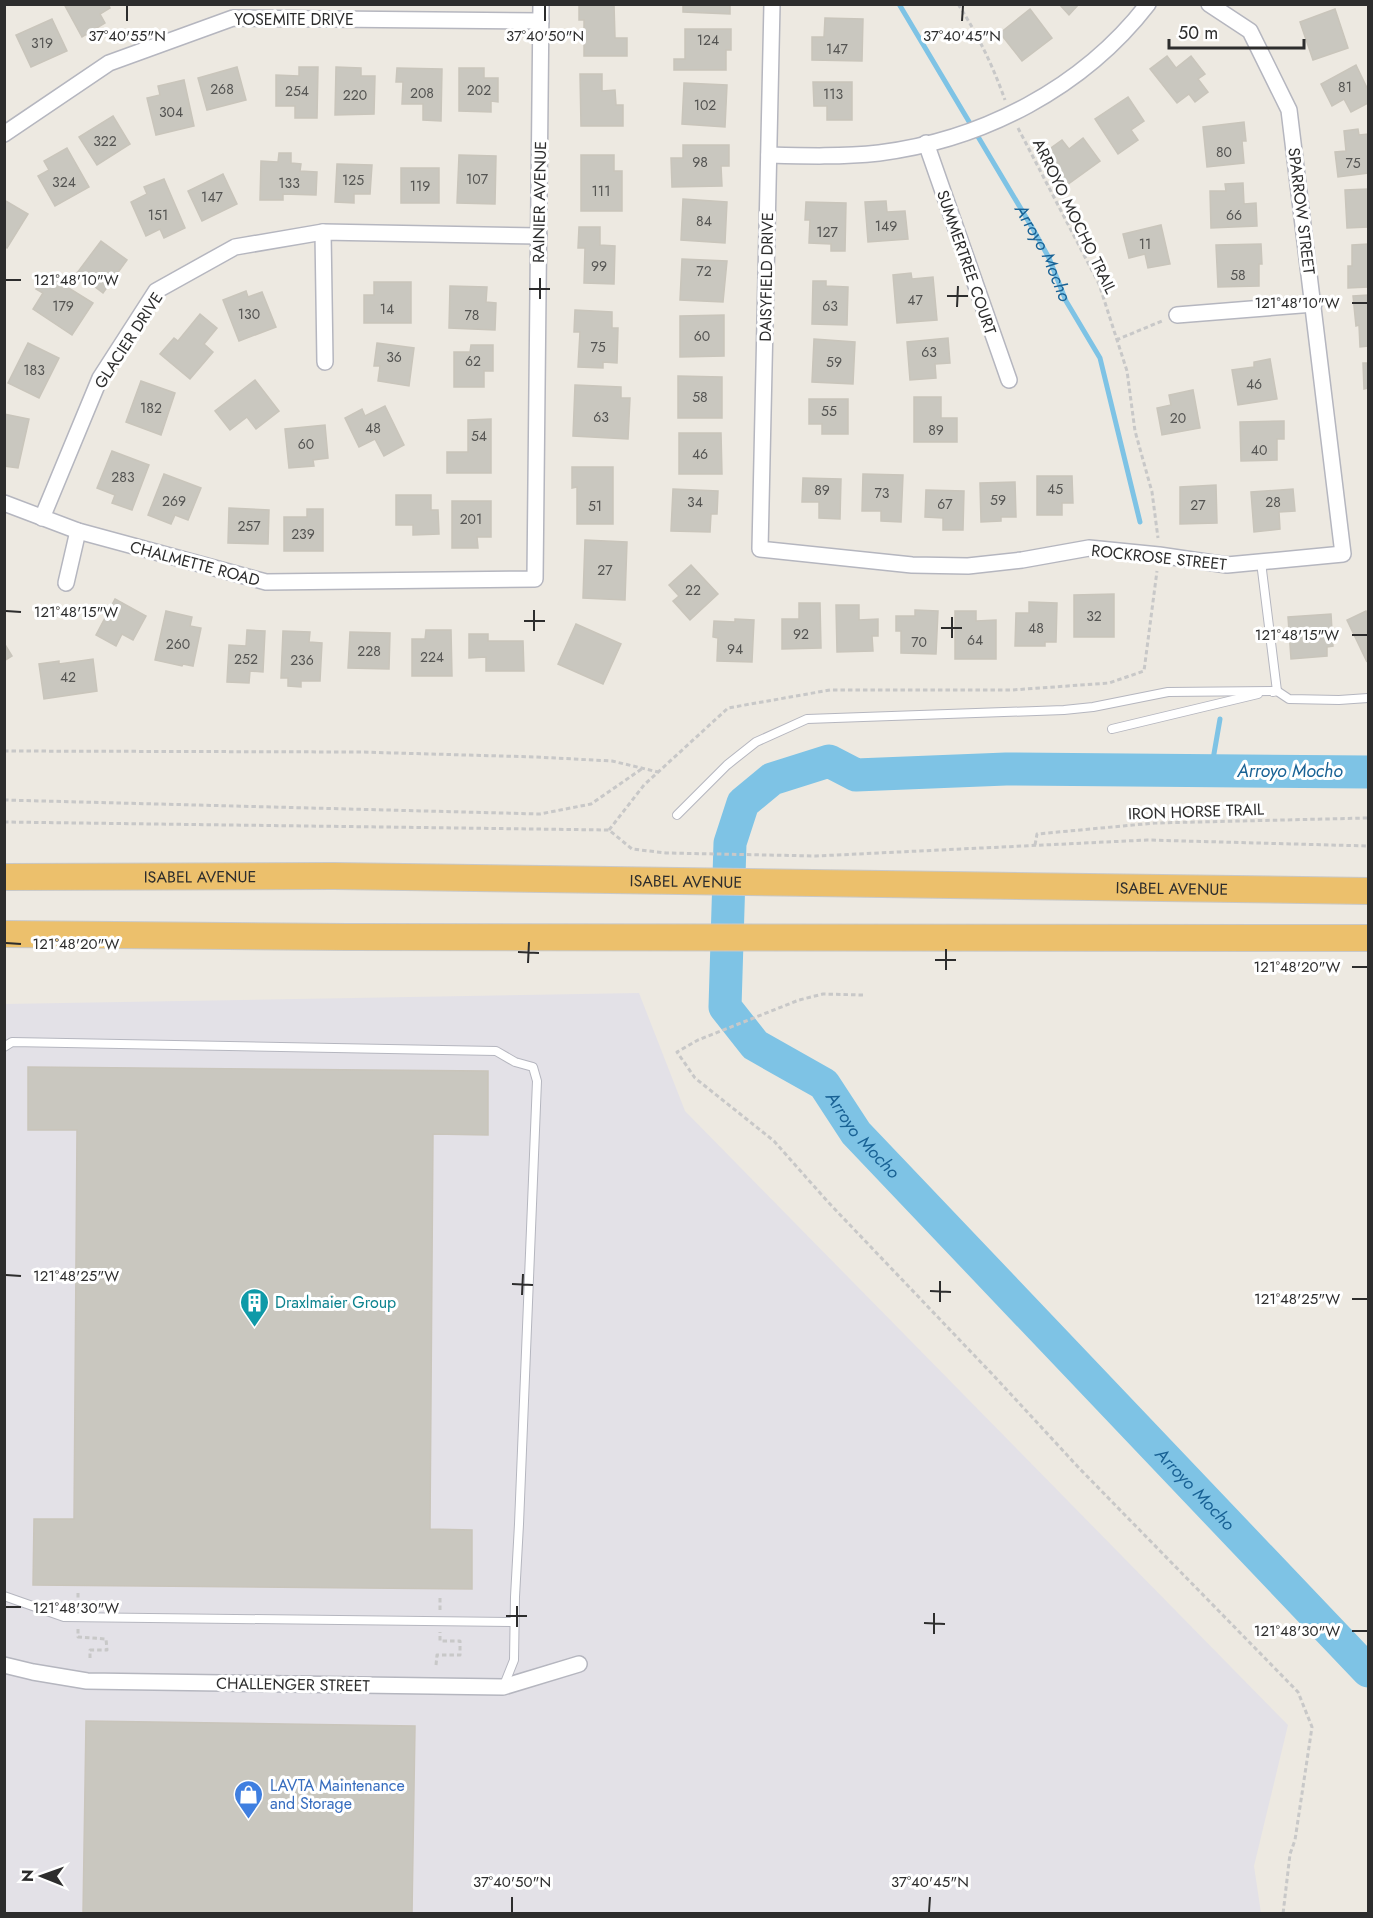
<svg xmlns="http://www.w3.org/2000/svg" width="1373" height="1918" font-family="Jost,sans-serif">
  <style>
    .industrial { fill: #e3e1e7 }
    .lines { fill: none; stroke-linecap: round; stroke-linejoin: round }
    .stream { stroke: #7ec3e5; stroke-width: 5 }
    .river { stroke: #7ec3e5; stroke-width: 33 }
    .building { fill: #c9c7bf; stroke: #c9c5bb; stroke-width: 1.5 }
    .service-casing { stroke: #b5b6bf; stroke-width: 10 }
    .minor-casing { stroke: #b5b6bf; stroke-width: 18 }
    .trunk-casing { stroke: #c8c8c8; stroke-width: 28 }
    .path { stroke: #c8c8c8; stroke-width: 3; stroke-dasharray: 4.5 3; stroke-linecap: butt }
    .service { stroke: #fff; stroke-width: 8 }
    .minor { stroke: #fff; stroke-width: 15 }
    .trunk { stroke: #ecc06c; stroke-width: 26 }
    .ticks { fill: none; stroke: #2d2d2d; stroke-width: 2 }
    .labels { text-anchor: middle; stroke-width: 6; stroke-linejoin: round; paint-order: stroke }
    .number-label { font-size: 14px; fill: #545452 }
    .street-label { font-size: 16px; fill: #2d2d2d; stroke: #fff }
    .culture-label { font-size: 16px; fill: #0d838f; stroke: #fff; text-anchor: start }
    .shop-label { font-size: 16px; fill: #366cbe; stroke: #fff; text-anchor: start }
    .water-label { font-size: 18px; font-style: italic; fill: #196295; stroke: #fff }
    .ticks-label { font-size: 15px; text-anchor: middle; fill: #2d2d2d; stroke: #fff; stroke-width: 6; stroke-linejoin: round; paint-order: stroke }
  </style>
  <rect width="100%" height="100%" fill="#ede9e1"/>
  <!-- industrial -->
  <polygon class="industrial" points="639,993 685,1111 1288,1725 1254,1866 1261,1913 5,1913 4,1004"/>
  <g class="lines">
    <!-- stream -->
    <g class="stream">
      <path id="s1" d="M 899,4 L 1033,229 L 1049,258 L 1066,301 L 1100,358 L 1140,522"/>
      <polyline points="1211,771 1220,719"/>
    </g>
    <!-- river -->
    <path class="river" id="s2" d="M 1368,772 L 1006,769 L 856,775 L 829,761 L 772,779 L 743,803 L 730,843 L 725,1007 L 755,1045 L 824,1084 L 856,1133 L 1368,1671"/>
  </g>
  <!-- building -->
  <g class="building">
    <polygon points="64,4 108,4 110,8 100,14 105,23 82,37"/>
    <polygon points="579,4 614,4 615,38 627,38 627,56 584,56 584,20 579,20"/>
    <polygon points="683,4 730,4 730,14 683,12"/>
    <polygon points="1059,4 1079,4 1069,15"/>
    <polygon points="1030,9 1052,38 1022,61 1000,33"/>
    <polygon points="1335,9 1348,48 1313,60 1300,22"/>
    <polygon points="825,18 863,19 862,61 812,60 812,37 824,37"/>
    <polygon points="52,19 67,51 31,67 16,35"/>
    <polygon points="685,29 731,29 731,50 726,50 726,70 674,70 674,59 685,59"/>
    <polygon points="1167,56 1176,68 1191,56 1205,74 1198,79 1208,92 1195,102 1189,94 1177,103 1150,69"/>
    <polygon points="1356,65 1368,90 1368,103 1351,112 1344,99 1332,106 1321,84"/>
    <polygon points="237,67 246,100 207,110 198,78"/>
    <polygon points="299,67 318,67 317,118 295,118 295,106 276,106 276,75 299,76"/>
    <polygon points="336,67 361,68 361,76 375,76 374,114 335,115"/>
    <polygon points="397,68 442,69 441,121 423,120 423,104 402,104 403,82 396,82"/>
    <polygon points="459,68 484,68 484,78 498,78 498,102 491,101 491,112 459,111"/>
    <polygon points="580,74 602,74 602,91 615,90 616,105 623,105 623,126 581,126"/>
    <polygon points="184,80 194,126 156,135 147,98 160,95 158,86"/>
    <polygon points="813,82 852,82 852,120 827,120 827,106 814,106"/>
    <polygon points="684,83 727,85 725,127 682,124"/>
    <polygon points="1128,97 1144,121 1131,130 1138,140 1118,154 1095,119"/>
    <polygon points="113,116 130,144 97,165 79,137"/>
    <polygon points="1244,122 1246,141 1242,141 1244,163 1207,167 1203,127"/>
    <polygon points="1358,129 1359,135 1368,134 1368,173 1338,177 1335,152 1346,151 1344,131"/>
    <polygon points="1083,138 1100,161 1067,185 1044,153 1062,140 1069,149"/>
    <polygon points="683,145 729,145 729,166 721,166 722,186 672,187 671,158 683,158"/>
    <polygon points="67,148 89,187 55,206 38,176 49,170 44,161"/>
    <polygon points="279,153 291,153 291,163 301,164 300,171 317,172 316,195 283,194 283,200 260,200 261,161 278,162"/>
    <polygon points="459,155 496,156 495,204 457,203"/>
    <polygon points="581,155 614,155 614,171 622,171 622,211 581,211"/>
    <polygon points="337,164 372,165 370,194 354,194 354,203 335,202"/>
    <rect x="401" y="168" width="38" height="35"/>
    <polygon points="223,174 237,204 202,221 188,191"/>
    <polygon points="164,179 185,228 164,238 160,229 146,236 131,202 147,194 144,187"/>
    <polygon points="1243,183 1244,204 1256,203 1257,226 1211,228 1210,191 1226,191 1225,184"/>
    <polygon points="1368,189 1368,227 1347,228 1345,190"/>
    <polygon points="683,199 727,202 725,243 681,240"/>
    <polygon points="4,200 28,214 7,248 4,246"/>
    <polygon points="886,201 887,212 905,211 908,239 868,242 865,202"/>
    <polygon points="806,202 846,203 845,251 831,251 831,244 809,243 810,220 805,220"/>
    <polygon points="1161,225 1170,264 1148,268 1145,254 1129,258 1123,234"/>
    <polygon points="579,227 600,227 600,245 615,246 614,284 584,283 585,248 578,248"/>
    <polygon points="101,241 127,260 103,293 77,273"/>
    <polygon points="1261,244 1262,264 1259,264 1259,286 1218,287 1216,245"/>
    <polygon points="1368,244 1368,287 1348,288 1348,266 1352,266 1352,245"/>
    <polygon points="682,259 727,261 723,302 680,300"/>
    <polygon points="911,273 912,279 933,277 937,320 897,323 893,275"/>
    <polygon points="46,274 93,303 72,335 33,309 43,293 36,289"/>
    <polygon points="813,281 826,281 826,286 848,287 847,325 812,324"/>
    <polygon points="374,282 411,282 411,323 364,323 364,295 374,295"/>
    <polygon points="450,286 487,287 486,302 496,303 495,330 449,328"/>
    <polygon points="246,291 248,297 262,292 276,327 239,341 223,300"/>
    <polygon points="1368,295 1368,346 1360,347 1359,325 1356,326 1353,296"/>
    <polygon points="575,310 612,312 612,328 618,328 617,363 603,362 603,368 578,367 580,332 574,332"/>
    <polygon points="200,314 217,328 204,344 213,352 190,379 160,354 174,338 178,341"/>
    <polygon points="724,315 724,356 680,357 680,316"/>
    <polygon points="948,338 950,363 935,364 936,378 910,380 907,342"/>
    <polygon points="814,339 855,342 853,384 812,382"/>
    <polygon points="28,343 59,358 39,398 8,383"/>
    <polygon points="377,343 414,348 409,386 378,381 380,366 374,366"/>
    <polygon points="471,345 493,345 493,371 484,371 484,387 454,387 454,352 470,352"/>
    <polygon points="1270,359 1277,399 1238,405 1232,370 1254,367 1254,362"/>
    <polygon points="1363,363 1368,363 1368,388 1364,389"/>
    <polygon points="678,376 722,377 722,418 678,418"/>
    <polygon points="255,380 279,411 256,429 247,417 230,430 215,411"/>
    <polygon points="141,381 175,393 161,435 126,422"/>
    <polygon points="575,385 621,387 621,398 630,398 628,439 573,436"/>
    <polygon points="1193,390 1200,428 1162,435 1157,408 1171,405 1169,395"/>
    <polygon points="914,397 941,397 941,418 957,418 957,442 914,442"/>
    <polygon points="809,399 848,399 848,434 822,434 822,424 809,424"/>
    <polygon points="385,406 404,445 384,456 375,439 359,447 345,418 362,409 365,416"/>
    <polygon points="4,414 29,419 18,468 4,466"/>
    <polygon points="491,419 491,473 447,473 447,452 468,452 468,420"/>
    <polygon points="1284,421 1284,439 1277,439 1277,460 1241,461 1240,422"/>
    <polygon points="325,425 328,458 313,460 314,466 289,468 285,429"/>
    <polygon points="679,433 721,433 722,474 679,474"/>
    <polygon points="112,451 149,465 132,510 112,503 115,495 97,488"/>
    <polygon points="572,467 613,467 613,524 577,524 577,487 572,488"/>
    <polygon points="164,474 201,488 188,520 175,515 171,524 148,515"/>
    <polygon points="863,474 903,475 901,522 881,521 881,511 862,511"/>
    <polygon points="1037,476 1072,476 1073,503 1062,503 1062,515 1037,515"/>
    <polygon points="803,478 841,479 840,519 819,518 819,502 802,502"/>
    <polygon points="1015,482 1016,517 1001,517 1001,521 981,522 980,483"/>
    <polygon points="1216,485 1217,523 1180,524 1180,487"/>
    <polygon points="673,489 718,491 717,514 711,514 710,532 671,531"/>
    <polygon points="1293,489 1295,511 1279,512 1280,529 1254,532 1251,492"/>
    <polygon points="926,490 964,491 963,530 943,530 943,518 925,517"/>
    <polygon points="396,495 431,495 431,510 438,510 439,534 413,535 413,525 396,525"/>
    <polygon points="452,501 491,501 491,537 477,537 478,548 452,548"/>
    <polygon points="229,508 269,510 268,544 228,543"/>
    <polygon points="307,509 323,509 323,551 284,551 284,517 307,517"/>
    <polygon points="585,540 627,542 625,600 583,598"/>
    <polygon points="691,565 718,594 690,620 673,601 679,596 669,585"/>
    <polygon points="1114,594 1114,637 1074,637 1074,595"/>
    <polygon points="115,599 146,616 133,640 122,634 116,646 96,635"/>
    <polygon points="1029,602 1057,603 1056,642 1045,642 1045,646 1015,646 1016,613 1029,613"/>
    <polygon points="799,603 820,603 821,648 782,649 782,619 799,619"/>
    <polygon points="836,605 859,605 859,620 878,619 878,636 872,636 873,651 837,652"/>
    <polygon points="915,610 938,611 936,654 901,653 901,631 896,631 896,616 915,616"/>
    <polygon points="166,611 192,617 190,626 201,628 193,666 183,664 182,666 155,660"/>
    <polygon points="955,611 976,611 976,621 996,620 996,659 955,659"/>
    <polygon points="1366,611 1368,616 1367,662 1347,620"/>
    <polygon points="1331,614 1333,646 1327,647 1327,656 1291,659 1288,617"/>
    <polygon points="735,619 754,620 752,662 717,661 718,638 713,637 714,621 735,622"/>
    <polygon points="576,624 621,644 603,684 558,664"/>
    <polygon points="247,630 265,631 263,672 250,671 249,683 227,682 229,645 246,646"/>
    <polygon points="426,630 451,630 452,676 412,676 412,639 425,639"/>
    <polygon points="283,631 310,632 309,642 322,643 320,681 301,681 301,687 288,686 288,678 281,678"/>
    <polygon points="350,632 390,633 389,669 348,668"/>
    <polygon points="469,634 488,634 488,641 523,641 524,671 486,671 486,657 469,658"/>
    <polygon points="4,643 12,656 4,661"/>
    <polygon points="93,659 97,691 44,699 39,664 59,661 59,664"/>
    <polygon points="28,1067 488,1071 488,1135 433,1134 430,1529 472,1530 472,1589 33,1585 34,1519 74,1519 77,1130 28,1130"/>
    <polygon points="86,1721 415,1726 412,1914 83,1914"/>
  </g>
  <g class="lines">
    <defs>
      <g id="service">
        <polyline points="1261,562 1277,691 1273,692"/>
        <polyline points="1112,729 1258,694"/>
        <polyline points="677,815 727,765 756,742 807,719 1064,710 1093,707 1168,692 1277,691 1289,699 1339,700 1368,698"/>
        <polyline points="4,1047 12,1042 496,1051 515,1062 533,1067 537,1081 519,1524 515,1597 514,1660 504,1685"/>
        <polyline points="4,1596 64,1617 514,1622"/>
      </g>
      <g id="minor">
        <polyline points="772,4 760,549 912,565 968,566 1022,560 1089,548 1159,555 1227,565 1343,554 1289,110 1250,31 1209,4"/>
        <polyline points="4,134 109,63 233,18 541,21"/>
        <polyline points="926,143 1009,380"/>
        <path d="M 769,155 C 806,156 842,157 879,153 C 983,140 1083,88 1148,4"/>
        <polyline points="323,232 325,362"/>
        <polyline points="1177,315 1314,304"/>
        <polyline points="4,503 78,531 266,582 535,579 541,4"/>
        <polyline points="42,518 100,378 156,291 235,247 323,232 539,236"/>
        <polyline points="66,583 78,531"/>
        <polyline points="4,1665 33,1672 87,1681 503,1687 579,1664"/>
      </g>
      <g id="trunk">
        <path id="s3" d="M 4,877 L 334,876 L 1368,891"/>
        <polyline points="4,934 347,937 1368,938"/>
      </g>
    </defs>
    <!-- service casing -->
    <use href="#service" class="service-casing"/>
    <!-- minor casing -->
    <use href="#minor" class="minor-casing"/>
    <!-- trunk casing -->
    <use href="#trunk" class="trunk-casing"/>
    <!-- path -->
    <g class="path">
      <path d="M 958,4 C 978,35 993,66 1005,100"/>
      <polyline points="1018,128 1099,284 1127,371 1135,431 1152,492 1158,538"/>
      <polyline points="1116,340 1162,321"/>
      <polyline points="4,751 360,752 536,757 612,761 658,772"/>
      <polyline points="4,800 540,814 591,804 643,768"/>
      <polyline points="4,822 609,830 632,849 666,853 816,856 1147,840 1368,846"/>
      <polyline points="609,830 644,785 728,708 830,690 1012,690 1109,683 1144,671 1157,571"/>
      <polyline points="1035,845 1037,834 1155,823 1368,818"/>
      <polyline points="863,995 823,994 799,1000 698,1040 677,1052 695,1078 774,1141 828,1202 994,1376 1079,1468 1298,1692 1312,1727 1295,1840 1290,1854 1283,1914"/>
      <polyline points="78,1605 78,1591"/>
      <polyline points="440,1610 440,1596"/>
      <polyline points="78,1629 78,1637 106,1639 107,1650 90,1650 90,1659"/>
      <polyline points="436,1665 437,1655 460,1655 460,1641 440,1641 440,1632"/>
    </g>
    <!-- service -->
    <use href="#service" class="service"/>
    <!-- minor -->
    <use href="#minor" class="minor"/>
    <!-- trunk -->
    <use href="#trunk" class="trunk"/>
  </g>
  <!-- ticks -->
  <path class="ticks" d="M 127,21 L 127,6M 545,21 L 545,6M 962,21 L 963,6M 6,280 L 21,280M 529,289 L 550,289M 947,296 L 968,296M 540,299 L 540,278M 1352,303 L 1367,303M 957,307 L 958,286M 6,611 L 21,612M 524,621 L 545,621M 941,628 L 962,628M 534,631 L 534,610M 1352,635 L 1367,635M 952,638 L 952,617M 6,943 L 21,944M 518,952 L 539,953M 935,960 L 956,960M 528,963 L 529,942M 1352,967 L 1367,967M 946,970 L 946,949M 6,1275 L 21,1276M 512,1284 L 533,1285M 930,1291 L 951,1292M 522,1295 L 523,1274M 1352,1299 L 1367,1299M 940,1302 L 940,1281M 6,1607 L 21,1607M 506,1616 L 527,1616M 924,1623 L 945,1624M 517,1627 L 517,1606M 1352,1631 L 1367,1631M 934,1634 L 934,1613M 512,1912 L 512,1897M 929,1912 L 930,1897"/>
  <!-- icons -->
  <defs>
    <symbol id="building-pin" viewBox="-11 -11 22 30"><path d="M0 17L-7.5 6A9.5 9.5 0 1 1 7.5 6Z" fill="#0f9aa8" stroke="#fff"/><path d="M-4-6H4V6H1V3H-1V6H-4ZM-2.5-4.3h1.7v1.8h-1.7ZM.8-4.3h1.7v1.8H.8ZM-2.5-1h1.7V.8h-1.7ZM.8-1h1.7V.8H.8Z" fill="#fff"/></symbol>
    <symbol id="shop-pin" viewBox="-11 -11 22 30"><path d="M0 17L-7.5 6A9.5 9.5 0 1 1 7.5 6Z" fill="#3f7fe0" stroke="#fff"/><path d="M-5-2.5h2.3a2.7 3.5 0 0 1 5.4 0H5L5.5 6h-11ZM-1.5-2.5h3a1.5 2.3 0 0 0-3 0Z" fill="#fff"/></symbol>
  </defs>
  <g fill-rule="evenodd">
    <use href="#building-pin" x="238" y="1286" width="33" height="45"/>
    <use href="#shop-pin" x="232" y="1778" width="33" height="45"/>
  </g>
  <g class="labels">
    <!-- number labels -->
    <g class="number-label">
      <text x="708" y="45">124</text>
      <text x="42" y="48">319</text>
      <text x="837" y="54">147</text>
      <text x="1345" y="92">81</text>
      <text x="222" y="94">268</text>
      <text x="479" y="95">202</text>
      <text x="297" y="96">254</text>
      <text x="422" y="98">208</text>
      <text x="833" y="99">113</text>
      <text x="355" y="100">220</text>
      <text x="705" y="110">102</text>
      <text x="171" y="117">304</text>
      <text x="105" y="146">322</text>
      <text x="1224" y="157">80</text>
      <text x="700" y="167">98</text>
      <text x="1353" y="168">75</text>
      <text x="477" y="184">107</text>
      <text x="353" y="185">125</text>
      <text x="64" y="187">324</text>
      <text x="289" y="188">133</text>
      <text x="420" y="191">119</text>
      <text x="601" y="196">111</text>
      <text x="212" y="202">147</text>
      <text x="158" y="220">151</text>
      <text x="1234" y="220">66</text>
      <text x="704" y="226">84</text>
      <text x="886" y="231">149</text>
      <text x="827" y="237">127</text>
      <text x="1145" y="249">11</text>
      <text x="599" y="271">99</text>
      <text x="704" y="276">72</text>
      <text x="1238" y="280">58</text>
      <text x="915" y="305">47</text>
      <text x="63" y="311">179</text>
      <text x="830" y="311">63</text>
      <text x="387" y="314">14</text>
      <text x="249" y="319">130</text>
      <text x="472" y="320">78</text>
      <text x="702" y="341">60</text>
      <text x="598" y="352">75</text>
      <text x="929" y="357">63</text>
      <text x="394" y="362">36</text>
      <text x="473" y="366">62</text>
      <text x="834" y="367">59</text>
      <text x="34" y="375">183</text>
      <text x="1254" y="389">46</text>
      <text x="700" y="402">58</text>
      <text x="151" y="413">182</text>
      <text x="829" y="416">55</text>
      <text x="601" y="422">63</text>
      <text x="1178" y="423">20</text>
      <text x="373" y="433">48</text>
      <text x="936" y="435">89</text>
      <text x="479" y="441">54</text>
      <text x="306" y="449">60</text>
      <text x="1259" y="455">40</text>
      <text x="700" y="459">46</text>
      <text x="123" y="482">283</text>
      <text x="1055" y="494">45</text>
      <text x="822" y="495">89</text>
      <text x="882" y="498">73</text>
      <text x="998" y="505">59</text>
      <text x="174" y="506">269</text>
      <text x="695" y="507">34</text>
      <text x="1273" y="507">28</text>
      <text x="945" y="509">67</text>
      <text x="1198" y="510">27</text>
      <text x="595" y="511">51</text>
      <text x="471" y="524">201</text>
      <text x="249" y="531">257</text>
      <text x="303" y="539">239</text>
      <text x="605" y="575">27</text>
      <text x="693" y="595">22</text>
      <text x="1094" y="621">32</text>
      <text x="1036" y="633">48</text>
      <text x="801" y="639">92</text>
      <text x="975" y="645">64</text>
      <text x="919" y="647">70</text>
      <text x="178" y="649">260</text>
      <text x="735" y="654">94</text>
      <text x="369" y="656">228</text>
      <text x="432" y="662">224</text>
      <text x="246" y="664">252</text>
      <text x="302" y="665">236</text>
      <text x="68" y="682">42</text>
    </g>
    <!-- street labels -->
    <g class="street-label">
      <text x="294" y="25">YOSEMITE DRIVE</text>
      <text transform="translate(539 202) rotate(-89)" y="6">RAINIER AVENUE</text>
      <text transform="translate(1302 211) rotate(83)" y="6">SPARROW STREET</text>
      <text transform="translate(1075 216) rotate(64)" y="6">ARROYO MOCHO TRAIL</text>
      <text transform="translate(967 262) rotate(71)" y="6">SUMMERTREE COURT</text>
      <text transform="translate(766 277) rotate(-89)" y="6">DAISYFIELD DRIVE</text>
      <text transform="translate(128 340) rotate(-57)" y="6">GLACIER DRIVE</text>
      <text transform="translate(1159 557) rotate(6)" y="6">ROCKROSE STREET</text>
      <text transform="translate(195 563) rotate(15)" y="6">CHALMETTE ROAD</text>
      <text transform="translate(1196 811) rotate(-2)" y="6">IRON HORSE TRAIL</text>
      <text dy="6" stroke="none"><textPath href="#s3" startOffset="196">ISABEL AVENUE</textPath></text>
      <text dy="6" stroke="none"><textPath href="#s3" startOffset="682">ISABEL AVENUE</textPath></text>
      <text dy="6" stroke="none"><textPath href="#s3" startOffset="1168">ISABEL AVENUE</textPath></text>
      <text transform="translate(293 1684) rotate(1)" y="6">CHALLENGER STREET</text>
    </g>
    <!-- culture labels -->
    <g class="culture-label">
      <text x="275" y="1308">Draxlmaier Group</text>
    </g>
    <!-- shop labels -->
    <g class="shop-label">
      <text x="270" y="1791">LAVTA Maintenance<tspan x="270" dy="18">and Storage</tspan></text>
    </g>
    <!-- water labels -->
    <g class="water-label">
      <text dy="6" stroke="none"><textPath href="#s1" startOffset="288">Arroyo Mocho</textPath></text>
      <text x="1290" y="777">Arroyo Mocho</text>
      <text dy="6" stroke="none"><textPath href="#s2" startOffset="1038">Arroyo Mocho</textPath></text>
      <text dy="6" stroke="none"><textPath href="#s2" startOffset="1524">Arroyo Mocho</textPath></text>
    </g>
  </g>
  <g class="ticks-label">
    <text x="127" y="41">37°40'55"N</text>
    <text x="545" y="41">37°40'50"N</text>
    <text x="962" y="41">37°40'45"N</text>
    <text x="76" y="285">121°48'10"W</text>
    <text x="1297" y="308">121°48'10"W</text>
    <text x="76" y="617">121°48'15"W</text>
    <text x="1297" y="640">121°48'15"W</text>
    <text x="76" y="949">121°48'20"W</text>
    <text x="1297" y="972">121°48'20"W</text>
    <text x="76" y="1281">121°48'25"W</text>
    <text x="1297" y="1304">121°48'25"W</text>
    <text x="76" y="1613">121°48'30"W</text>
    <text x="1297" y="1636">121°48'30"W</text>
    <text x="512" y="1887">37°40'50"N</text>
    <text x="930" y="1887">37°40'45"N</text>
  </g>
  <!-- border -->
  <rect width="1373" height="1918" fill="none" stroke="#2d2d2d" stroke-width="12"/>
  <!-- north arrow -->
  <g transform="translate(42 1876) rotate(271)" stroke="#ffffff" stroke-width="4.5" paint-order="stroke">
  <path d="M0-4.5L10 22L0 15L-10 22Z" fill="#2d2d2d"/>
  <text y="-9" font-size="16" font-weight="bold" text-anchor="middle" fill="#2d2d2d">N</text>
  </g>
  <!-- scale -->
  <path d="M1169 39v9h135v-9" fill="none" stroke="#2d2d2d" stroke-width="3"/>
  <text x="1178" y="39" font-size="18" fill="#2d2d2d" stroke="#ffffff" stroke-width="4.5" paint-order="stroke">50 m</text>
</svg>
